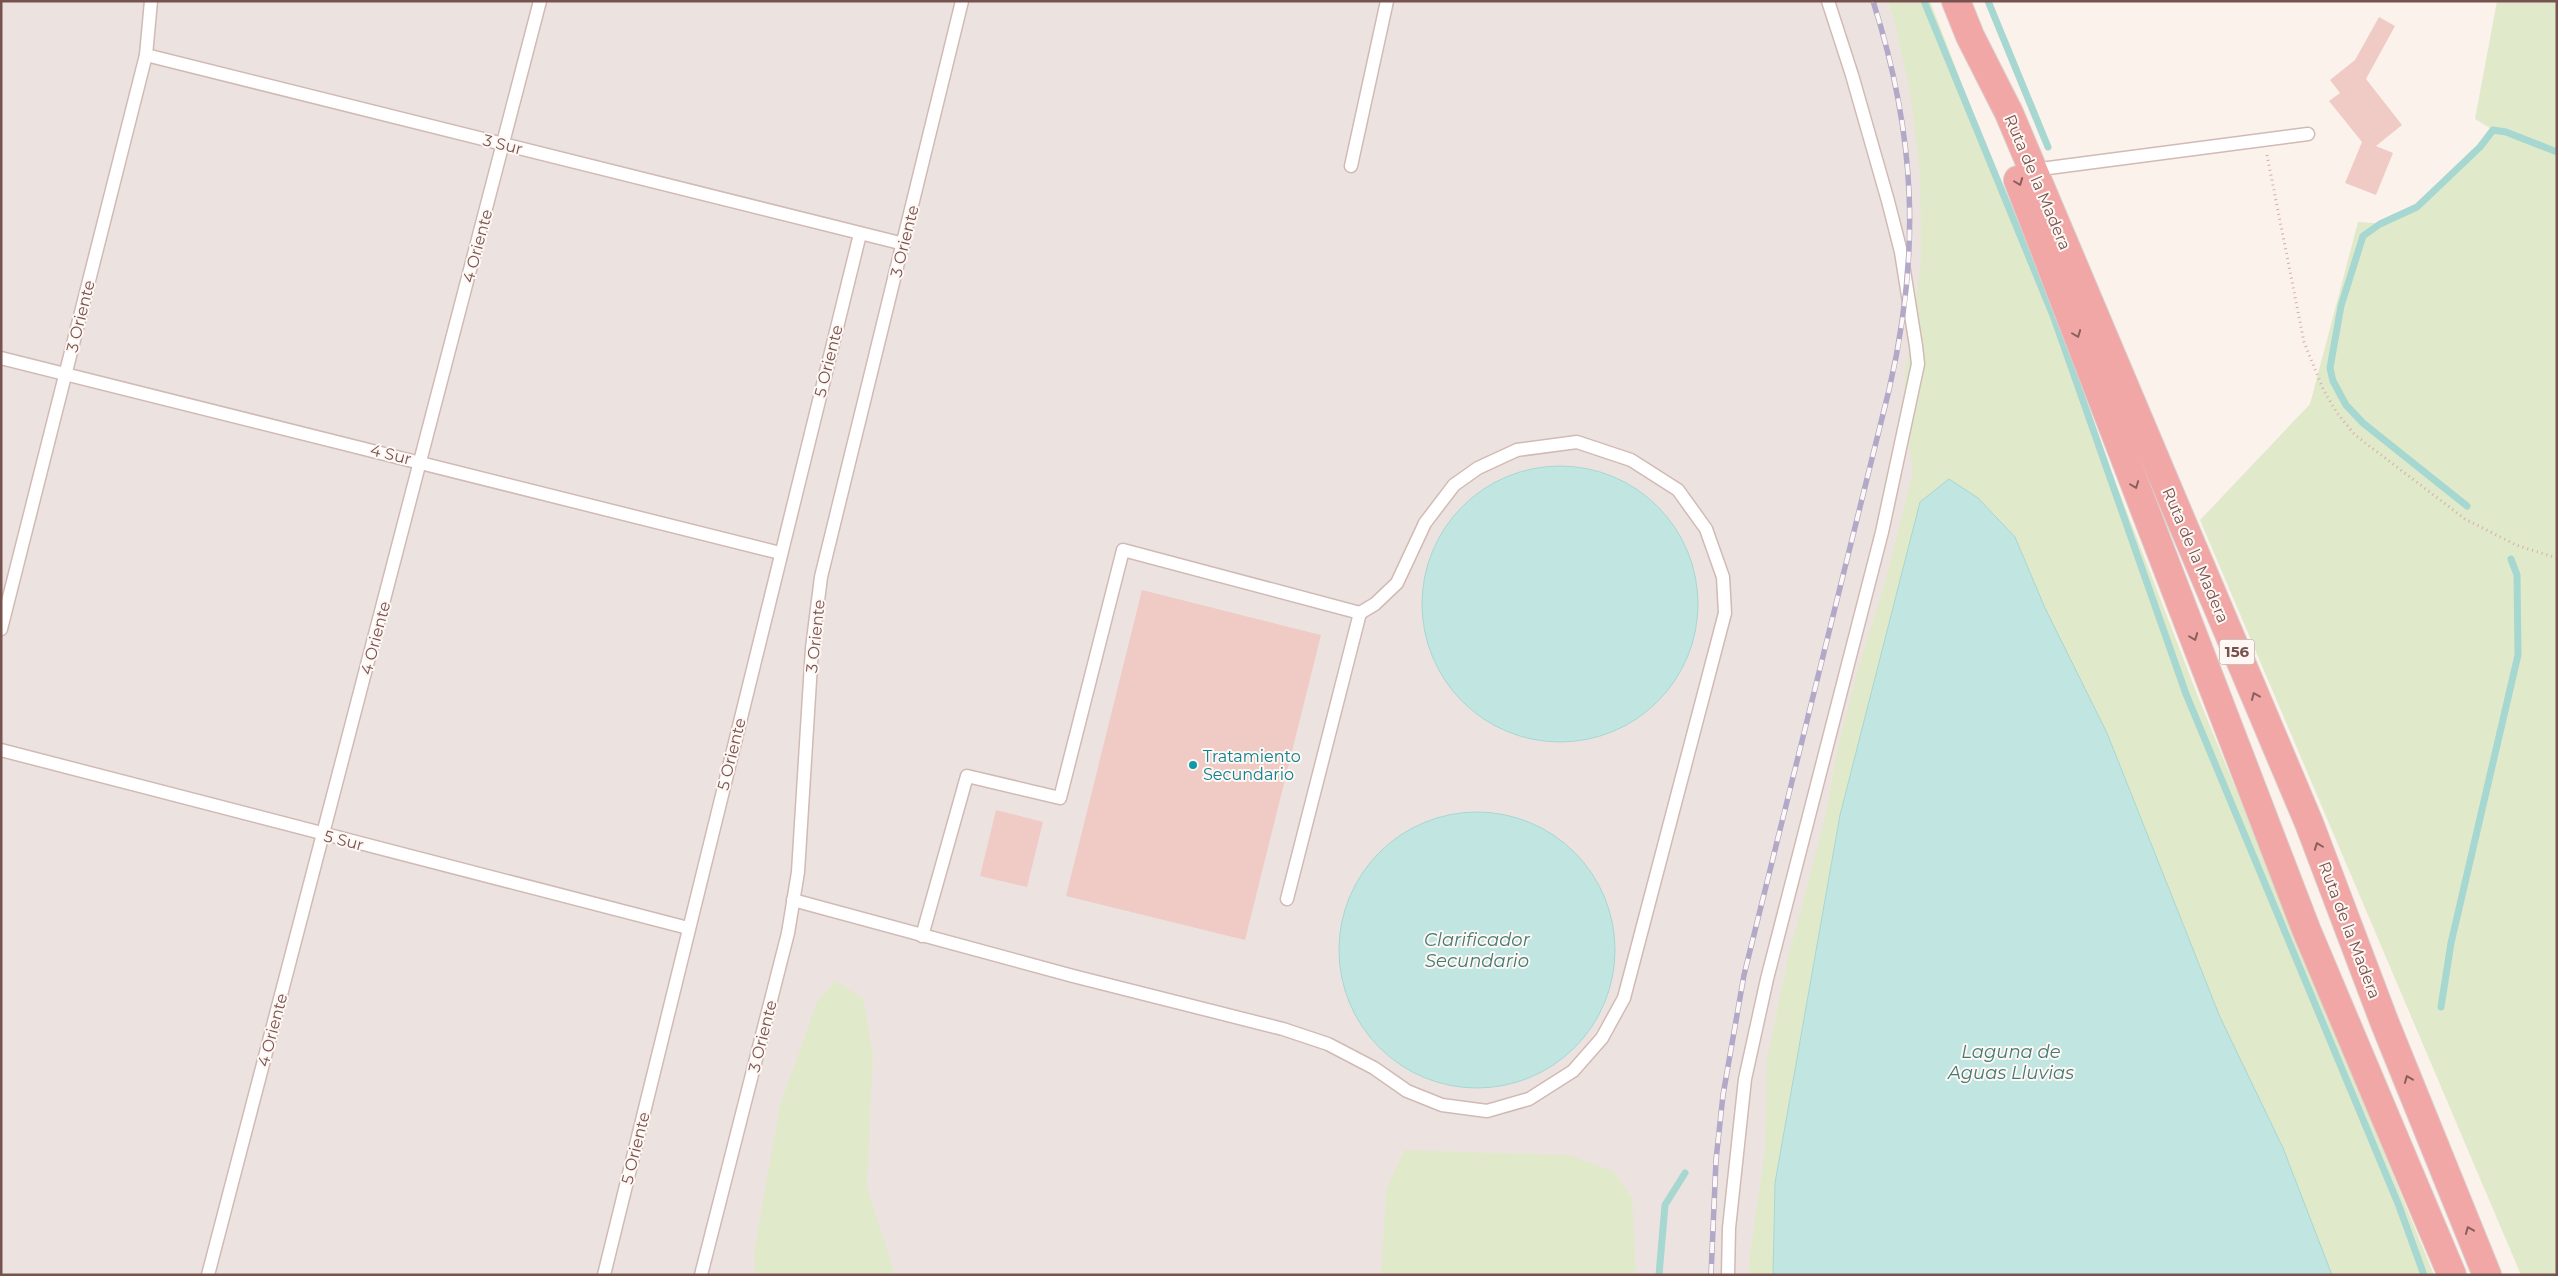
<svg xmlns="http://www.w3.org/2000/svg" width="2558" height="1276" font-family="Montserrat,sans-serif">
  <style>
    .industrial { fill: #ece3e1 }
    .green { fill: #e0eaca }
    .water { fill: #c1e5e1; stroke: #a7d7d1 }
    .lines { fill: none; stroke-linecap: round; stroke-linejoin: round }
    .stream { stroke: #a7d7d1; stroke-width: 7 }
    .building { fill: #f0cbc5 }
    .lane-casing { stroke: #d1bab4; stroke-width: 15 }
    .highway-casing { stroke: #d9cfce; stroke-width: 30 }
    .path { stroke: #d6ada7; stroke-width: 3; stroke-dasharray: 1 4; stroke-linecap: butt }
    .lane { stroke: #fff; stroke-width: 12 }
    .highway { stroke: #f2a7a7; stroke-width: 28 }
    .rail-casing { stroke: #b1a9c7; stroke-width: 5.5 }
    .rail { stroke: #fef7f3; stroke-width: 4; stroke-dasharray: 11; stroke-linecap: butt }
    .oneway { stroke: #89605c }
    .culture-dot { fill: #0f9aa8; stroke: #fef7f3; stroke-width: 2 }
    .labels { text-anchor: middle; stroke-width: 4; stroke-linejoin: round; paint-order: stroke }
    .shield { fill: #fef7f3; stroke: #a08480; stroke-width: 1 }
    .shield-label { font-size: 15px; font-weight: bold; fill: #77534f }
    .street-label { font-size: 16px; fill: #77534f; stroke: #fef7f3 }
    .culture-label { font-size: 16px; fill: #0d838f; stroke: #fef7f3; text-anchor: start }
    .water-label { font-size: 18px; font-style: italic; fill: #427b75; stroke: #fef7f3 }
  </style>
  <rect width="100%" height="100%" fill="#fcf2ec"/>
  <!-- industrial -->
  <polygon class="industrial" points="1,1 1887,1 2401,1275 1,1275"/>
  <!-- green -->
  <g class="green">
    <polygon points="1887,1 1930,1 2197,694 2434,1275 2332,1275 2283,1148 2220,1017 2107,733 2045,608 2015,537 1920,502 1840,815 1775,1183 1773,1275 1750,1275 1749,1260 1765,1151 1767,1059 1789,953 1824,823 1838,747 1860,662 1887,575 1913,473 1905,416 1904,390 1906,364 1913,330 1921,258 1920,172 1910,92 1894,19"/>
    <path d="M 2497,1 L 2557,1 L 2557,1275 L 2521,1275 L 2200,520 L 2310,404 L 2358,222 C 2366,222 2377,224 2385,223 C 2416,217 2473,156 2493,130 L 2475,119 Z"/>
    <polygon points="835,981 863,998 873,1055 867,1186 895,1275 755,1275 754,1251 780,1105 817,1002"/>
    <polygon points="1404,1150 1569,1155 1613,1171 1632,1197 1636,1275 1381,1275 1386,1191"/>
  </g>
  <!-- water -->
  <g class="water">
    <circle cx="1560" cy="604" r="138"/>
    <polygon points="1949,479 1978,498 2015,537 2045,608 2107,733 2220,1017 2283,1148 2332,1275 1773,1275 1775,1183 1840,815 1920,502"/>
    <circle cx="1477" cy="950" r="138"/>
  </g>
  <g class="lines">
    <!-- stream -->
    <g class="stream">
      <polyline points="1924,1 2054,318 2186,694 2399,1206 2424,1275"/>
      <polyline points="1988,1 2048,147"/>
      <polyline points="2467,506 2363,423 2346,405 2333,381 2330,368 2341,306 2363,236 2380,224 2417,207 2480,147 2493,130 2506,132 2557,152"/>
      <polyline points="2441,1007 2451,943 2518,655 2517,575 2511,559"/>
      <polyline points="1659,1275 1665,1205 1685,1173"/>
    </g>
  </g>
  <!-- building -->
  <g class="building">
    <polygon points="2379,17 2395,26 2366,79 2402,125 2376,146 2393,153 2376,195 2345,183 2362,142 2329,101 2340,93 2330,80 2355,60"/>
    <polygon points="1142,590 1321,635 1245,940 1066,896"/>
    <polygon points="996,810 1043,822 1027,887 980,876"/>
  </g>
  <g class="lines">
    <defs>
      <g id="lane">
        <polyline points="146,55 904,244"/>
        <polyline points="1351,166 1387,1"/>
        <polyline points="2033,170 2308,134"/>
        <polyline points="1,358 780,553"/>
        <polyline points="1,629 146,55 151,1"/>
        <polyline points="1,750 688,928"/>
        <polyline points="793,900 1073,976 1283,1029 1328,1044 1374,1068 1407,1091 1442,1105 1487,1111 1529,1099 1573,1071 1602,1038 1624,998 1725,613 1723,577 1706,529 1678,490 1631,460 1577,442 1517,450 1478,468 1454,485 1425,523 1397,583 1375,604 1360,613"/>
        <polyline points="922,936 967,776 1060,798 1123,550 1360,613 1287,899"/>
        <polyline points="208,1275 540,1"/>
        <polyline points="604,1275 860,234"/>
        <polyline points="701,1275 788,933 798,872 812,648 821,577 962,1"/>
        <polyline points="1728,1275 1729,1228 1745,1079 1767,979 1882,532 1918,364 1916,346 1901,252 1888,201 1852,75 1828,1"/>
      </g>
      <g id="highway">
        <polyline points="1956,1 1970,36 2009,113 2309,823 2384,1021 2487,1275"/>
        <polyline points="2018,180 2306,929 2452,1275"/>
      </g>
    </defs>
    <!-- lane casing -->
    <use href="#lane" class="lane-casing"/>
    <!-- highway casing -->
    <use href="#highway" class="highway-casing"/>
    <!-- path -->
    <polyline class="path" points="2267,155 2304,342 2323,389 2337,413 2355,435 2465,519 2516,545 2557,558"/>
    <!-- lane -->
    <use href="#lane" class="lane"/>
    <!-- highway -->
    <use href="#highway" class="highway"/>
    <defs>
      <path id="rail" d="M 1711,1275 L 1716,1160 L 1723,1095 L 1744,975 L 1889,390 C 1921,252 1916,136 1873,1"/>
    </defs>
    <!-- rail casing -->
    <use href="#rail" class="rail-casing"/>
    <!-- rail -->
    <use href="#rail" class="rail"/>
  </g>
  <!-- one-way arrows -->
  <defs><path id="oneway-chevron" d="M-2-3.5L2.5 0L-2 3.5" fill="none" stroke-width="1.6" stroke-linecap="round" stroke-linejoin="round" transform="scale(1.25)"/></defs>
  <g class="oneway">
    <use href="#oneway-chevron" transform="translate(2019 182) rotate(69)"/>
    <use href="#oneway-chevron" transform="translate(2077 334) rotate(69)"/>
    <use href="#oneway-chevron" transform="translate(2135 485) rotate(69)"/>
    <use href="#oneway-chevron" transform="translate(2194 637) rotate(69)"/>
    <use href="#oneway-chevron" transform="translate(2255 696) rotate(-113)"/>
    <use href="#oneway-chevron" transform="translate(2318 846) rotate(-111)"/>
    <use href="#oneway-chevron" transform="translate(2408 1079) rotate(-112)"/>
    <use href="#oneway-chevron" transform="translate(2469 1230) rotate(-112)"/>
  </g>
  <!-- markers -->
  <circle class="culture-dot" cx="1193" cy="765" r="5"/>
  <g class="labels">
    <!-- shield labels -->
    <rect class="shield" x="2219.5" y="639.5" width="35" height="25" rx="4"/>
    <g class="shield-label">
      <text x="2237" y="657">156</text>
    </g>
    <!-- street labels -->
    <g class="street-label">
      <text transform="translate(503 144) rotate(14)" y="6">3 Sur</text>
      <text transform="translate(2038 182) rotate(67)" y="6">Ruta de la Madera</text>
      <text transform="translate(904 241) rotate(-76)" y="6">3 Oriente</text>
      <text transform="translate(477 246) rotate(-75)" y="6">4 Oriente</text>
      <text transform="translate(80 316) rotate(-76)" y="6">3 Oriente</text>
      <text transform="translate(828 361) rotate(-76)" y="6">5 Oriente</text>
      <text transform="translate(391 454) rotate(14)" y="6">4 Sur</text>
      <text transform="translate(2196 555) rotate(67)" y="6">Ruta de la Madera</text>
      <text transform="translate(815 636) rotate(-84)" y="6">3 Oriente</text>
      <text transform="translate(375 638) rotate(-75)" y="6">4 Oriente</text>
      <text transform="translate(731 754) rotate(-76)" y="6">5 Oriente</text>
      <text transform="translate(344 840) rotate(14)" y="6">5 Sur</text>
      <text transform="translate(2350 930) rotate(69)" y="6">Ruta de la Madera</text>
      <text transform="translate(272 1030) rotate(-75)" y="6">4 Oriente</text>
      <text transform="translate(762 1036) rotate(-76)" y="6">3 Oriente</text>
      <text transform="translate(635 1148) rotate(-76)" y="6">5 Oriente</text>
    </g>
    <!-- culture labels -->
    <g class="culture-label">
      <text x="1203" y="762">Tratamiento<tspan x="1203" dy="18">Secundario</tspan></text>
    </g>
    <!-- water labels -->
    <g class="water-label">
      <text x="1477" y="946">Clarificador<tspan x="1477" dy="21">Secundario</tspan></text>
      <text x="2011" y="1058">Laguna de<tspan x="2011" dy="21">Aguas Lluvias</tspan></text>
    </g>
  </g>
  <!-- border -->
  <rect width="2558" height="1276" fill="none" stroke="#77534f" stroke-width="5"/>
</svg>
